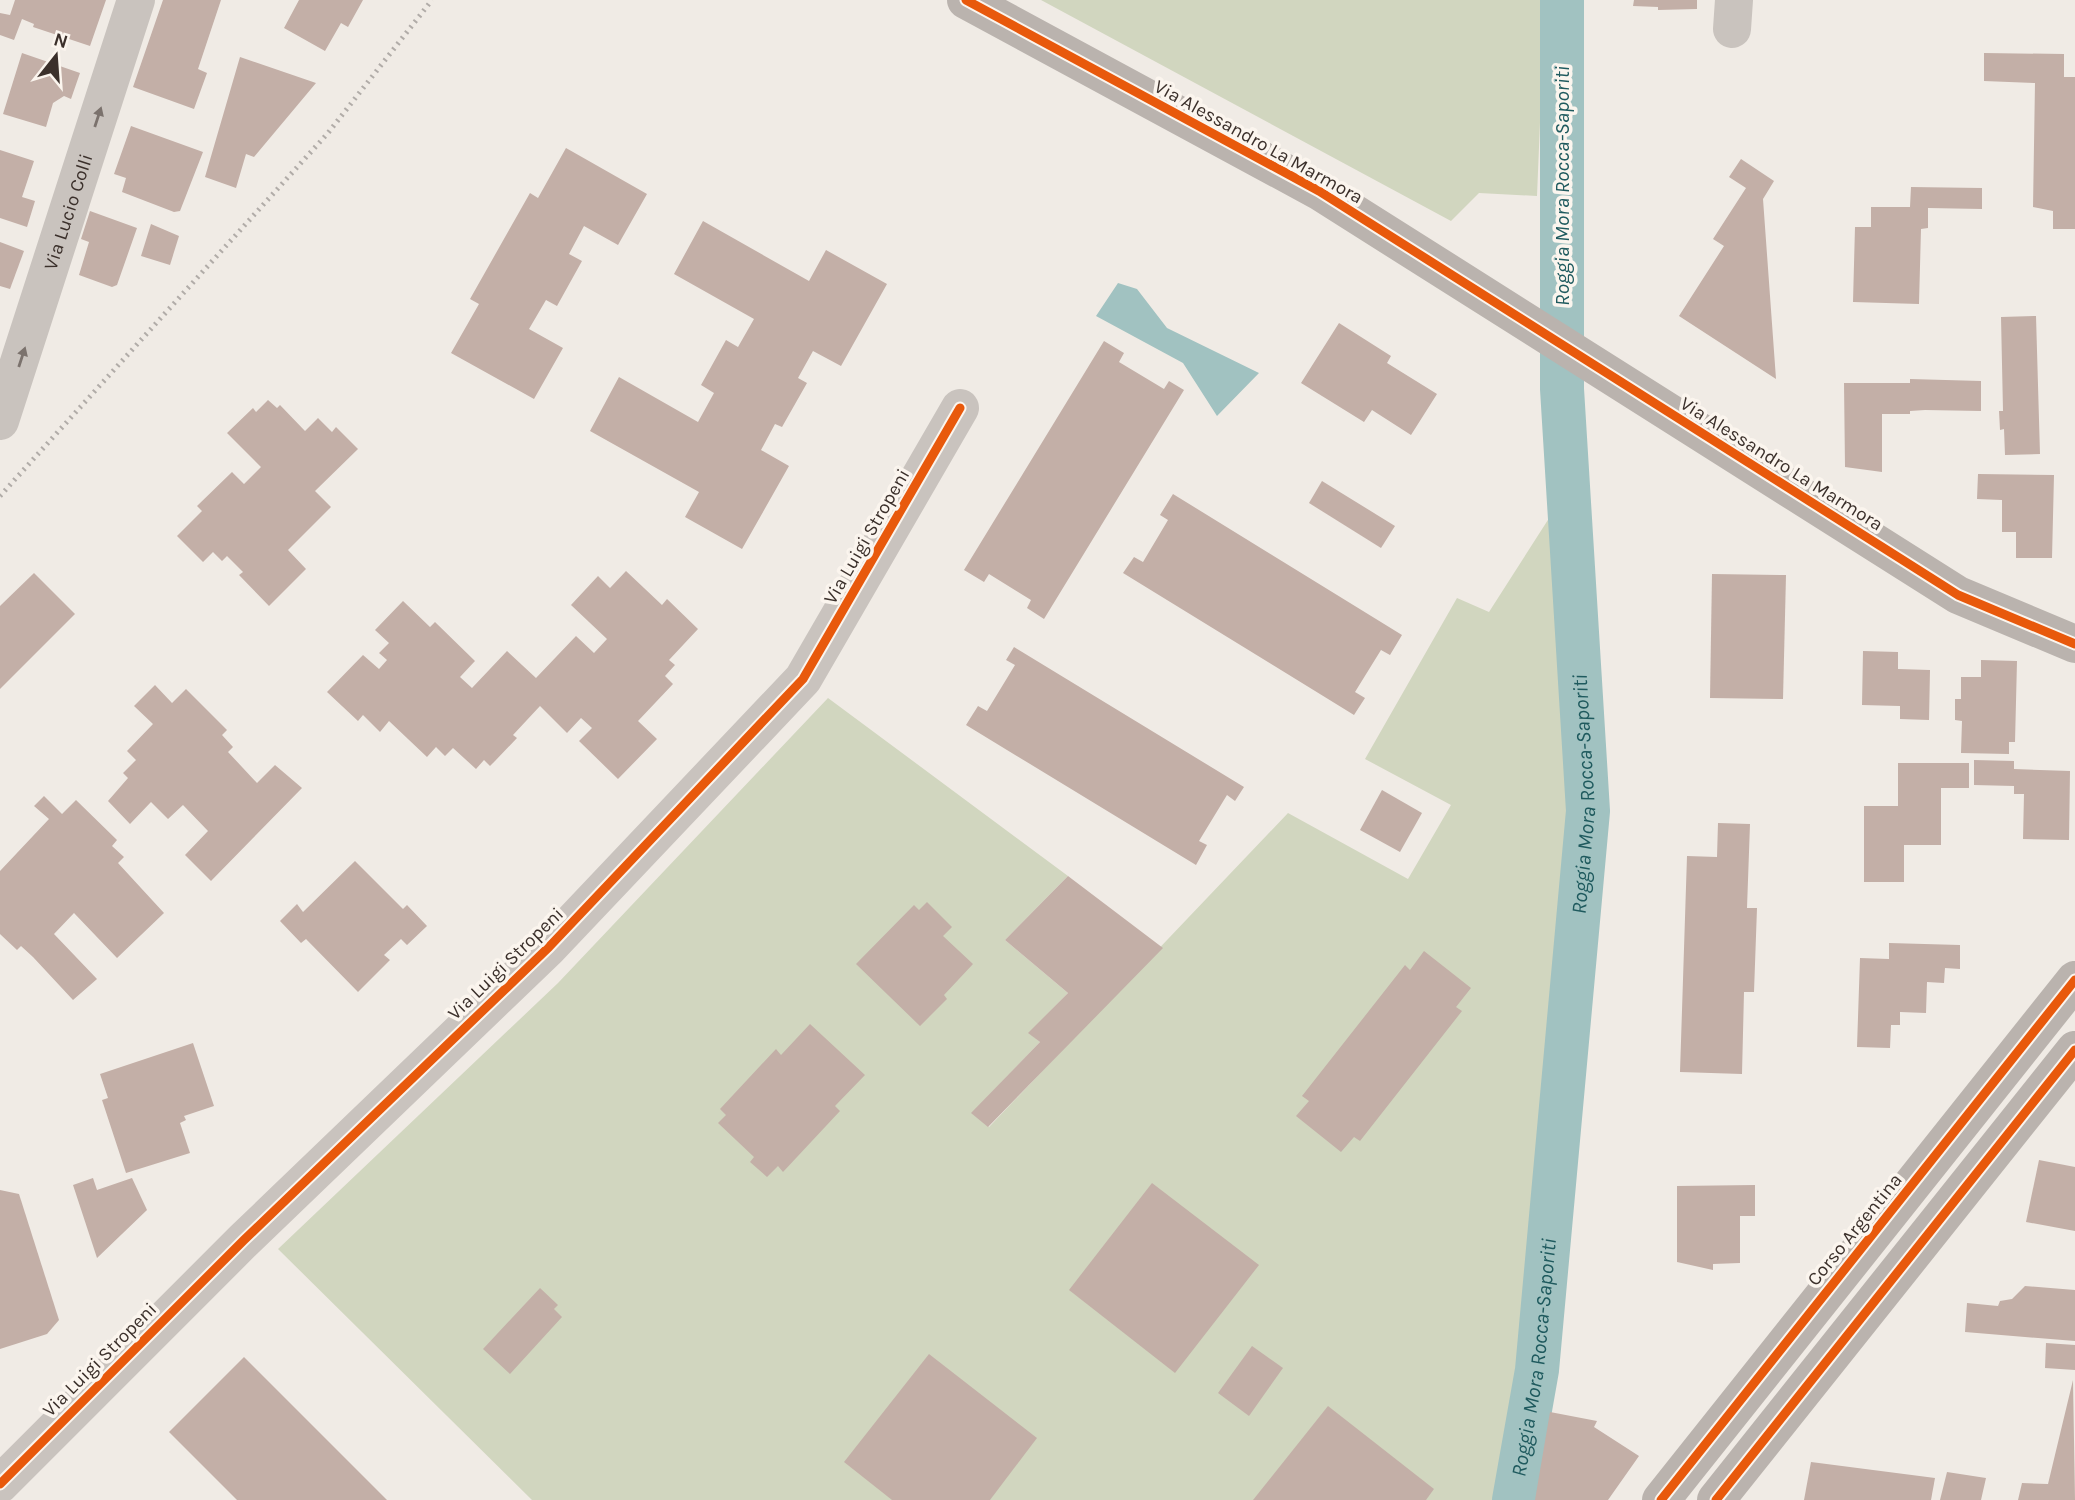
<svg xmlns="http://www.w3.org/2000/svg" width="2075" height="1500" font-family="Karla,sans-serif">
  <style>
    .green { fill: #d1d6bf }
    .water { fill: #a1c2c1 }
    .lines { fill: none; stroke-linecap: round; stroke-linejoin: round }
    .canal { stroke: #a1c2c1; stroke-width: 44 }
    .building { fill: #c3afa7 }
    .street { stroke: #c9c3be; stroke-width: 38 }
    .secondary { stroke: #bab3ae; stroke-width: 38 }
    .rail { stroke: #b1aca8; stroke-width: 5; stroke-dasharray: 2 5; stroke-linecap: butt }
    .cycleway-casing { stroke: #fbf5ee; stroke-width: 13 }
    .cycleway { stroke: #e8590c; stroke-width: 9 }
    .oneway { fill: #7b726d }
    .labels { text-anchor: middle; stroke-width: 7; stroke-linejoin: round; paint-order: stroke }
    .street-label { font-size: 19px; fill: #3b302b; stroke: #fbf5ee }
    .water-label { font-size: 21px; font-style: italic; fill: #1f5a5e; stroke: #fbf5ee }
  </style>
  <rect width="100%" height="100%" fill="#f0ebe5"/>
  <!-- green -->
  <g class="green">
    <polygon points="1041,0 1545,0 1537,196 1479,193 1451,221"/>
    <polygon points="1562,498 1577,797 1525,1365 1499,1500 532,1500 278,1249 558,983 828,698 1068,876 1005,940 1068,993 1029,1033 1040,1042 972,1113 989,1127 1288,813 1408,879 1451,805 1365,759 1457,598 1489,612"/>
  </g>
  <!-- water -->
  <polygon class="water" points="1118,283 1137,289 1167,328 1259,373 1217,416 1183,363 1096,316"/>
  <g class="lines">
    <!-- canal -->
    <path class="canal" id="s1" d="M 1514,1500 L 1537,1370 L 1588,811 L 1562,389 L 1562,0"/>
  </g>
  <!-- building -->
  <g class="building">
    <polygon points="15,0 106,0 90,46 33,27 34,24 22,19 14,40 0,35 0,13 10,15"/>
    <polygon points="163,0 221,0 198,69 207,73 194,109 133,87"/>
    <polygon points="299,0 363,0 348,27 341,23 325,51 284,28"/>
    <polygon points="1634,0 1697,0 1697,9 1658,10 1658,7 1633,6"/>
    <polygon points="22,53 80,73 71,99 64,96 53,103 46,127 3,114"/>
    <polygon points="1984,53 2064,54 2064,77 2075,77 2075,229 2053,229 2053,211 2033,207 2035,83 1984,81"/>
    <polygon points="240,57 316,83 254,157 246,154 236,188 205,177"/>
    <polygon points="131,126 203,152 180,211 174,212 122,192 126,178 114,174"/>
    <polygon points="566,148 647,194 618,245 584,226 569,254 582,261 557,306 546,300 529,329 563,348 534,399 451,353 479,304 470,299 530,193 538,198"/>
    <polygon points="0,150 34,161 22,197 35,201 27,227 0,218"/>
    <polygon points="1741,159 1774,181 1763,199 1776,379 1679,316 1724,246 1713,239 1746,188 1729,177"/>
    <polygon points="1911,187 1982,188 1982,209 1928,208 1928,228 1921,229 1919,304 1853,302 1855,227 1871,227 1871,207 1910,207"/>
    <polygon points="90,211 137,228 117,285 112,287 79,275 89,242 81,239"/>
    <polygon points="703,221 809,281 826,250 887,284 841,366 813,351 798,378 807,383 782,427 775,424 761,450 789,466 742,549 685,517 699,492 590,431 619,377 698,422 714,393 701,385 726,340 738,347 754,319 674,274"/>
    <polygon points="151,224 179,236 170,265 141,256"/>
    <polygon points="0,242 24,251 10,289 0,286"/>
    <polygon points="2036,316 2040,454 2005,455 2004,429 2000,430 1999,411 2003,411 2001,317"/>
    <polygon points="1339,323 1391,356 1387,363 1437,394 1411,435 1372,410 1364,422 1301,383"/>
    <polygon points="1104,341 1124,353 1119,362 1164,389 1169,381 1184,390 1044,619 1027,608 1031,600 989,574 984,582 964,570"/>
    <polygon points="1910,379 1981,381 1981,411 1925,410 1910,411 1910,414 1882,414 1882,472 1845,467 1844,383 1910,383"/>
    <polygon points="268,400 277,408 280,405 305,431 318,418 332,432 336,427 358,449 315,491 331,507 288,550 306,569 269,606 239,575 243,572 227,556 222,561 213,552 203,562 177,536 202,511 197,506 232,472 244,484 261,467 227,433 253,408 256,412"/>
    <polygon points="1978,474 2054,475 2052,558 2016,558 2016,532 2002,532 2002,500 1977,499"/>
    <polygon points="1322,481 1395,526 1381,548 1309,503"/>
    <polygon points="1173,494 1402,635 1390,655 1381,650 1355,692 1365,698 1354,715 1123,573 1134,557 1143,562 1168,520 1160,515"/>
    <polygon points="626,571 662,605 667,599 698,629 669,660 675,665 665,676 673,684 638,721 657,739 618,779 579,741 592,728 581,718 567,733 540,706 513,735 517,738 495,761 490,766 484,760 476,769 453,748 445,756 436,747 427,757 389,721 380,732 363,715 358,721 327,692 363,655 379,669 387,660 379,653 389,643 375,630 403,601 430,627 435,622 475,661 460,677 472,688 507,651 536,678 576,636 594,653 607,639 571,605 598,576 610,588"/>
    <polygon points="34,573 75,614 0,689 0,606"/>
    <polygon points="1712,574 1786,575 1783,699 1710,698"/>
    <polygon points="1014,647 1244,787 1235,801 1227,795 1199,841 1207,845 1196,865 966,725 978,706 987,711 1015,665 1006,660"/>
    <polygon points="1863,651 1898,652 1898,669 1930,670 1929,720 1900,719 1900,706 1862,705"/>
    <polygon points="1981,660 2017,661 2015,742 2009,742 2009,754 1961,753 1962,721 1955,720 1955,699 1961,699 1961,677 1981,677"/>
    <polygon points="155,685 172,703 186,689 227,730 222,735 233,747 228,752 257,783 275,765 302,788 211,881 185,855 208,831 183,805 168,819 151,802 130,824 108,801 128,778 123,773 136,760 127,751 153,724 134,706"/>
    <polygon points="1974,760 2014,761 2014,769 2070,771 2069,840 2023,839 2024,794 2014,794 2014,786 1974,785"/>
    <polygon points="1898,763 1969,763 1969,788 1941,788 1941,845 1904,845 1904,882 1864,882 1864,806 1898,806"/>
    <polygon points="1382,790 1422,813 1400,852 1360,830"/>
    <polygon points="44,796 62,814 76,800 117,840 112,846 124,857 118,863 164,913 117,958 74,913 54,934 97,979 73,1000 33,957 21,946 17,950 0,934 0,871 49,819 34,806"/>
    <polygon points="1718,823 1750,824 1747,908 1757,908 1754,992 1744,992 1742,1074 1680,1072 1687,856 1717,857"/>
    <polygon points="355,861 403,909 407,905 427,926 407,945 401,939 384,955 390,960 358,992 306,939 301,943 280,921 297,904 303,912"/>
    <polygon points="1068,876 1163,948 988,1127 971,1113 1040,1042 1028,1033 1068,993 1005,940"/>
    <polygon points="927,902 952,927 943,936 973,964 944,995 947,999 920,1026 856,964 914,905 919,910"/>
    <polygon points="1889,943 1960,945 1960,969 1945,968 1944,983 1927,982 1926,1013 1900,1012 1900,1025 1891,1025 1890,1048 1857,1047 1860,958 1889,959"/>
    <polygon points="1424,951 1471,988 1456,1007 1462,1011 1360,1141 1354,1137 1341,1152 1296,1116 1309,1101 1302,1096 1405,965 1410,970"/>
    <polygon points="810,1024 865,1075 835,1106 840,1111 783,1172 778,1166 767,1177 750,1162 754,1157 718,1123 726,1115 720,1109 776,1049 781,1055"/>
    <polygon points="193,1043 214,1106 184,1116 186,1120 180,1123 190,1153 126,1173 102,1100 108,1098 100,1074"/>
    <polygon points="2039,1160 2075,1167 2075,1231 2026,1222"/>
    <polygon points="93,1178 97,1190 132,1178 147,1210 97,1258 73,1185"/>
    <polygon points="1152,1183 1259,1265 1175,1373 1069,1290"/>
    <polygon points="1755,1185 1755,1216 1740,1216 1740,1263 1713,1264 1713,1270 1677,1262 1677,1186"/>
    <polygon points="0,1190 19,1194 59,1320 47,1334 0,1349"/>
    <polygon points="2025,1286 2075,1290 2075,1341 1965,1332 1967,1303 1998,1306 2000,1301 2012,1299"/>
    <polygon points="540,1288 558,1305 554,1309 562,1317 510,1374 483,1349"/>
    <polygon points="2046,1343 2075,1345 2075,1370 2045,1368"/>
    <polygon points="1252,1346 1283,1368 1249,1416 1218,1393"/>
    <polygon points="929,1354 1037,1438 990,1500 892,1500 844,1462"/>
    <polygon points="244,1357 387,1500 237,1500 169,1432"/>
    <polygon points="2073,1380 2075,1500 2018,1500 2022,1483 2048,1484"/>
    <polygon points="1328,1406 1434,1489 1426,1500 1253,1500"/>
    <polygon points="1550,1412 1597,1421 1594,1427 1639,1456 1608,1500 1535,1500"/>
    <polygon points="1811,1462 1935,1478 1931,1500 1804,1500"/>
    <polygon points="1947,1472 1986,1478 1981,1500 1940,1500"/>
  </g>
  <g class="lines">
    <!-- street -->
    <g class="street">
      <polyline points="1732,29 1734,0"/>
      <path id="s2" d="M 0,421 L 136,0"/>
      <polyline points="0,1484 244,1240 549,947 803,679 960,408"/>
    </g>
    <!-- secondary -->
    <g class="secondary">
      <polyline points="966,0 1319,191 1958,595 2075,644"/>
      <polyline points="1661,1500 2075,980"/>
      <polyline points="1716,1500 2075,1050"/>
    </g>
    <!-- rail -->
    <polyline class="rail" points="0,496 328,133 432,0"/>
    <defs>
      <g id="cycleway">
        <polyline points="966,0 1319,191 1958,595 2075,644"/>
        <polyline points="0,1484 244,1240 549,947 803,679 960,408"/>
        <polyline points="1661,1500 2075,980"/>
        <polyline points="1716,1500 2075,1050"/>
      </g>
    </defs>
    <!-- cycleway casing -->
    <use href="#cycleway" class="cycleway-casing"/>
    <!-- cycleway -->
    <use href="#cycleway" class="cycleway"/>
  </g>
  <!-- one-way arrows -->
  <defs><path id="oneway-solid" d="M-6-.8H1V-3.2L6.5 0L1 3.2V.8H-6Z" transform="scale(1.75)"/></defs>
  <g class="oneway">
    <use href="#oneway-solid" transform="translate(98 117) rotate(-72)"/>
    <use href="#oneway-solid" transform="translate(22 357) rotate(-72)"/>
  </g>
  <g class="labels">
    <!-- street labels -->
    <g class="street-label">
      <text transform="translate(1259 141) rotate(29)" y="7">Via Alessandro La Marmora</text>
      <text dy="7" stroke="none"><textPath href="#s2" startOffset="220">Via Lucio Colli</textPath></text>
      <text transform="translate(1782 463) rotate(32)" y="7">Via Alessandro La Marmora</text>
      <text transform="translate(866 536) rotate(-60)" y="7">Via Luigi Stropeni</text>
      <text transform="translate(505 963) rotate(-44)" y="7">Via Luigi Stropeni</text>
      <text transform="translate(1854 1229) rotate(-51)" y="7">Corso Argentina</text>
      <text transform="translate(99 1359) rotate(-45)" y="7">Via Luigi Stropeni</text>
    </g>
    <!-- water labels -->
    <g class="water-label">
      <text transform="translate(1562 186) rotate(-90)" y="7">Roggia Mora Rocca-Saporiti</text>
      <text dy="7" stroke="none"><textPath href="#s1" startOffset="710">Roggia Mora Rocca-Saporiti</textPath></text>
      <text dy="7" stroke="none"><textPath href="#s1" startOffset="144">Roggia Mora Rocca-Saporiti</textPath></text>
    </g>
  </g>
  <!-- north arrow -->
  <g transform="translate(56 56) rotate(17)" stroke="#fbf5ee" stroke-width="5" paint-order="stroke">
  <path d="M0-5L12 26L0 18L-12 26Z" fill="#3b302b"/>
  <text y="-10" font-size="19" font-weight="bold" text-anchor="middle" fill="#3b302b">N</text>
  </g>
</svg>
